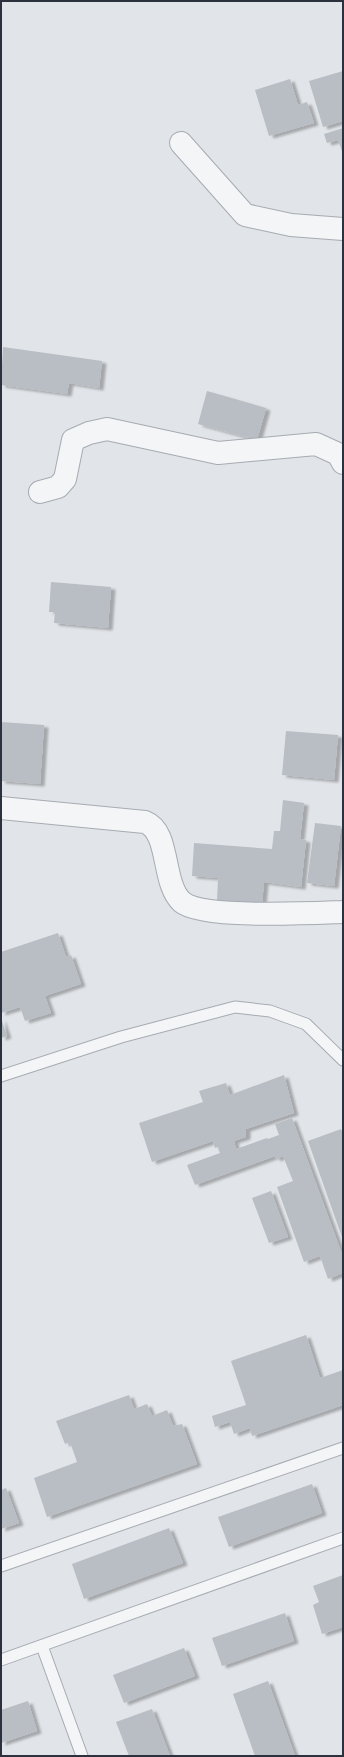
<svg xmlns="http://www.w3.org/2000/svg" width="344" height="1757" font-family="Mulish,sans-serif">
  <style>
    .building { fill: #b9bdc4; filter: url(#shadow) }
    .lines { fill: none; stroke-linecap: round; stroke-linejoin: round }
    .service-casing { stroke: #a7abb2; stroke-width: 13 }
    .minor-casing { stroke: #a7abb2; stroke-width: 24 }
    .service { stroke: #f3f5f7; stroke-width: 11 }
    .minor { stroke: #f3f5f7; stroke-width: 22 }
  </style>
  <defs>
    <filter id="shadow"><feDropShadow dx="4.5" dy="2.5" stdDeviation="1" flood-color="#0004"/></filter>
  </defs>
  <rect width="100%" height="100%" fill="#e1e4e8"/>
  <!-- building -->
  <g class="building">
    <polygon points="343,71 343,121 323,127 309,81"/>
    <polygon points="290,79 298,105 307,102 314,123 269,136 255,90"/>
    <polygon points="343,128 343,154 338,140 327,143 324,134"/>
    <polygon points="3,347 102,361 99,388 69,383 67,394 1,385"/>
    <polygon points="207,391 266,408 257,440 198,424"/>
    <polygon points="51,582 111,587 108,628 54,623 55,612 49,612"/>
    <polygon points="1,722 44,725 40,784 1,781"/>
    <polygon points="286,731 338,735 334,780 282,775"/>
    <polygon points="283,800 304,803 300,839 306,840 301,887 264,882 262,904 217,901 218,878 192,876 194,843 272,849 274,831 280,831"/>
    <polygon points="315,823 341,826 334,886 307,883"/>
    <polygon points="58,933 66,957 71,955 81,984 45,996 51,1013 25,1021 20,1007 1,1013 1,952"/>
    <polygon points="1,1018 7,1036 1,1038"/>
    <polygon points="284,1075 294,1113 246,1129 246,1137 234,1141 236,1149 267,1138 268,1139 279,1135 275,1124 292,1118 343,1257 343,1273 328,1279 320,1256 304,1262 277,1187 293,1181 283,1156 276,1159 275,1156 195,1185 187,1165 220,1153 218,1147 215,1148 213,1141 152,1162 139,1123 203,1102 199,1091 226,1083 230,1095"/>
    <polygon points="341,1129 343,1134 343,1240 308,1141"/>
    <polygon points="271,1191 288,1237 269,1243 252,1198"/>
    <polygon points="306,1335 320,1378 343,1370 343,1405 252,1436 250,1428 234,1434 230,1422 215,1427 212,1416 246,1405 231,1361"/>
    <polygon points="129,1395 134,1409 147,1404 152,1416 167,1410 173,1426 182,1424 197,1464 47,1517 34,1478 77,1462 70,1442 65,1444 56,1421"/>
    <polygon points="312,1484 322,1513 229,1547 218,1517"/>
    <polygon points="6,1488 19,1523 1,1529 1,1490"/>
    <polygon points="169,1528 183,1563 84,1599 72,1564"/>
    <polygon points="343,1575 343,1627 322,1634 313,1605 319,1602 313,1586"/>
    <polygon points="285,1613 294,1641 222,1666 212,1638"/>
    <polygon points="184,1648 195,1676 124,1703 113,1675"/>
    <polygon points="268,1681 295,1756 255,1756 233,1694"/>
    <polygon points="28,1701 37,1731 1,1743 1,1710"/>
    <polygon points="152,1709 170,1756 129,1756 116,1722"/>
  </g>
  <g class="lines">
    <defs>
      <g id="service">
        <polyline points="1,1076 121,1037 235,1007 270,1011 306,1024 343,1060"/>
        <polyline points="1,1566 343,1448"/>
        <polyline points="42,1646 82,1756"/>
        <polyline points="1,1660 343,1538"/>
      </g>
      <g id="minor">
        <polyline points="181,143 245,215 291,225 343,229"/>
        <polyline points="40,492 58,487 65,479 73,440 89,433 107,429 218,453 316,444 338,454 343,463"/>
        <path d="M 1,808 L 145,822 C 171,832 161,883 182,902 C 202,919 314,913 343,912"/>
      </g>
    </defs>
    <!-- service casing -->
    <use href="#service" class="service-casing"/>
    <!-- minor casing -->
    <use href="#minor" class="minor-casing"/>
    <!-- service -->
    <use href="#service" class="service"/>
    <!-- minor -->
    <use href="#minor" class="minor"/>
  </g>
  <!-- border -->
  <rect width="344" height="1757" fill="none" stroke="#2b323e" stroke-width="4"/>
</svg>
